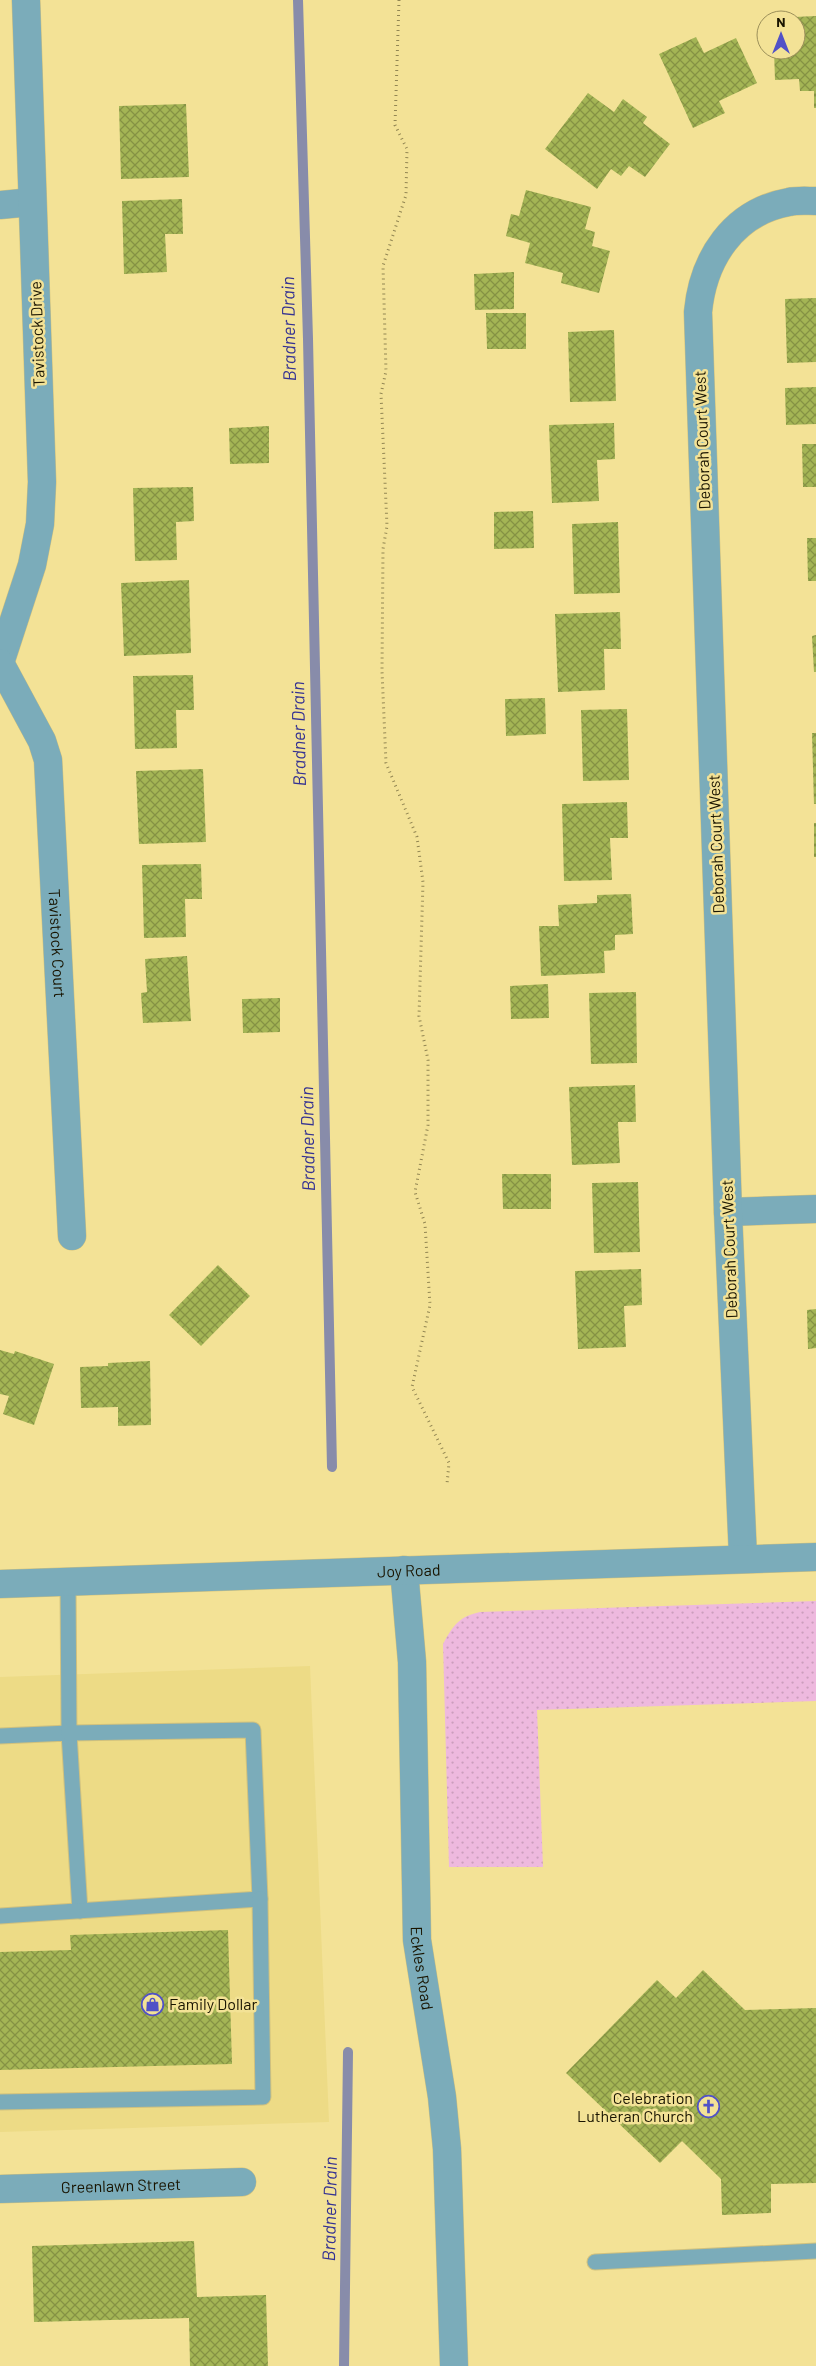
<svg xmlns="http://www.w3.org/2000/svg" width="816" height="2366" font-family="Barlow,sans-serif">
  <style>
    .built { fill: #eddb86 }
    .grass { fill: url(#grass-dots) }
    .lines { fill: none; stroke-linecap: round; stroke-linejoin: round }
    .stream { stroke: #888caa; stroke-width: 10 }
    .building { fill: url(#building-cross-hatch) }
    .service-casing { stroke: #d0c17e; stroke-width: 17 }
    .minor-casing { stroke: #d0c17e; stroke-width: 29 }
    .tertiary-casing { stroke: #d0c17e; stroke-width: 29 }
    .path { stroke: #928653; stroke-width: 3; stroke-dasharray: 1 4; stroke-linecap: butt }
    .service { stroke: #7bacba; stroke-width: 15 }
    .minor { stroke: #7bacba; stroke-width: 28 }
    .tertiary { stroke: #7bacba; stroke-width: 28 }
    .labels { text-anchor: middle; stroke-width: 5; stroke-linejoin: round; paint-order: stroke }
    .street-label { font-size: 16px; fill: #191400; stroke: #f3e296 }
    .poi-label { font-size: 16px; fill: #191400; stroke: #f3e296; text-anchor: start }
    .water-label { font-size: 18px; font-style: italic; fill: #353292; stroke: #f3e296 }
  </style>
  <defs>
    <pattern id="grass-dots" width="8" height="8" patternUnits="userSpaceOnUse" patternTransform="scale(1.25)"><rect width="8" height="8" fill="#eeb9de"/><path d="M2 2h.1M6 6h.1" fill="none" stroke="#cc9ebd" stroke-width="1.8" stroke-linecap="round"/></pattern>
    <pattern id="building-cross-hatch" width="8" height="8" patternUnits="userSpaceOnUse" patternTransform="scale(1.25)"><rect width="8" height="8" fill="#a4b555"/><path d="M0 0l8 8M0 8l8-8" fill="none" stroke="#859244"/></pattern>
  </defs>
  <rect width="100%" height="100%" fill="#f3e296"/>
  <!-- built -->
  <polygon class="built" points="310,1666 329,2122 0,2132 0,1677"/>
  <!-- grass -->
  <path class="grass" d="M 816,1601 L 816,1701 L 537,1710 L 543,1867 L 449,1867 L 443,1644 C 454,1624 459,1617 480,1612 Z"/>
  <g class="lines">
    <!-- stream -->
    <g class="stream">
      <polyline points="298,0 308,339 332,1467"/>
      <polyline points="344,2366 348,2052"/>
    </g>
  </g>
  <!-- building -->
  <g class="building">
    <polygon points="816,16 816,108 814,108 814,91 800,91 799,79 775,80 774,50 796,50 796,20 772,20 772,18"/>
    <polygon points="696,37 704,53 736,38 757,83 719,101 725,113 693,128 659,54"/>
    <polygon points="588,93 614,112 623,99 647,117 643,123 670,144 645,177 629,166 621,176 611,169 597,189 545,149"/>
    <polygon points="186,104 189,177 121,179 119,106"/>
    <polygon points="526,190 591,207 585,229 595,232 592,246 610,251 599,293 561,283 563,273 525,263 530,243 506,236 511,214 519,216"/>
    <polygon points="182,199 183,234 165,234 167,272 124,274 122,201"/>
    <polygon points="514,272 514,309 475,310 474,274"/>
    <polygon points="816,298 816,362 787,363 785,299"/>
    <polygon points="486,313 526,313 526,349 487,349"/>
    <polygon points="614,330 616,401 570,402 568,332"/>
    <polygon points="816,387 816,424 786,425 785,388"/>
    <polygon points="614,423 615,459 597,460 599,501 552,503 549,425"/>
    <polygon points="269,426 269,463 230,464 229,428"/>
    <polygon points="802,444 816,444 816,487 803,487"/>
    <polygon points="193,487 194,521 176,522 177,560 135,561 133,488"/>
    <polygon points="533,511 534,548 494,549 494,512"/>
    <polygon points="618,522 620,593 574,594 572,524"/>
    <polygon points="807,538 816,538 816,581 808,581"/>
    <polygon points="189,580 191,653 124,656 121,583"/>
    <polygon points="620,612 621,649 604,649 605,690 558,692 555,614"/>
    <polygon points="816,635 816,672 814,672 812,636"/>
    <polygon points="193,675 194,710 176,710 177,748 135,749 133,676"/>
    <polygon points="545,698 546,734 506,736 505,699"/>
    <polygon points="627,709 629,780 583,781 581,710"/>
    <polygon points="812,733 816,733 816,804 814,804"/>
    <polygon points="203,769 206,842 139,844 136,771"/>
    <polygon points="627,802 628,838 610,838 612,880 564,881 562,804"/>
    <rect x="814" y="823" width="2" height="34"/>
    <polygon points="201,864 202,899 185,899 186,937 144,938 142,865"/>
    <polygon points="631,894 633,934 615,935 615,950 604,951 605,973 541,976 539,926 559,926 558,905 597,903 597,895"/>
    <polygon points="187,956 191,1021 143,1023 141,993 147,992 145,959"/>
    <polygon points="548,984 549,1018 511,1019 510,986"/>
    <polygon points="636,992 637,1063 591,1064 589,993"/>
    <polygon points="280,998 280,1032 243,1033 242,999"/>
    <polygon points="635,1085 636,1122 618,1122 620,1163 572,1165 569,1087"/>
    <polygon points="502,1174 551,1174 551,1209 503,1209"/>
    <polygon points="638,1182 640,1252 594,1253 592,1183"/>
    <polygon points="218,1265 250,1296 201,1346 169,1315"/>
    <polygon points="641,1269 642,1305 624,1306 626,1347 578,1349 575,1271"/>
    <polygon points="816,1309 816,1348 808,1349 807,1310"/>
    <polygon points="0,1350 14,1354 15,1351 54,1364 34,1425 3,1414 9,1396 0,1394"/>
    <polygon points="150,1361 151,1425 118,1426 118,1407 81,1408 80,1367 108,1366 108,1363"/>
    <polygon points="228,1930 232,2064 0,2070 0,1952 71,1950 70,1935"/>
    <polygon points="703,1970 745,2010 816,2008 816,2183 771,2184 771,2213 722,2215 721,2179 682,2141 660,2163 566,2073 657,1980 676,1998"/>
    <polygon points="194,2241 197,2297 266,2295 268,2366 190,2366 189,2318 34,2322 32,2246"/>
  </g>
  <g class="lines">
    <defs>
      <g id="service">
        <polyline points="0,1736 69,1733 80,1911"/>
        <polyline points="0,1916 260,1899 253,1730 69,1733 68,1582"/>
        <polyline points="0,2102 263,2097 260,1899"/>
        <polyline points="595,2262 816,2251"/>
      </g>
      <g id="minor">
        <polyline points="0,205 32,202"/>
        <polyline points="0,663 32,565 40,524 42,482 26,0"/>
        <path id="s1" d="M 0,663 L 42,741 L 48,760 L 72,1236"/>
        <polyline points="728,1212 816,1209"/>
        <path d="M 743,1558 L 728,1212 L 698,312 C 703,259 733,212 789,202 C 798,200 807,201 816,201"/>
        <path id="s2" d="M 404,1570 L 412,1662 L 417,1940 L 442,2097 L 447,2149 L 454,2366"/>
        <path id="s3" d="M 0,2189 L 242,2182"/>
      </g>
      <g id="tertiary">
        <path id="s4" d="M 0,1584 L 816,1557"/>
      </g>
    </defs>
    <!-- service casing -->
    <use href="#service" class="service-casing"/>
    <!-- minor casing -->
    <use href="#minor" class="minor-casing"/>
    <!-- tertiary casing -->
    <use href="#tertiary" class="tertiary-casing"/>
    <!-- path -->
    <polyline class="path" points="399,0 395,125 407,149 406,195 383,266 386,371 381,394 387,526 383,549 382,671 386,763 417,837 423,882 419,1016 428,1060 428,1125 415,1192 425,1224 430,1305 412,1387 449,1463 447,1484"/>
    <!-- service -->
    <use href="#service" class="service"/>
    <!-- minor -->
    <use href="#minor" class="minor"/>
    <!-- tertiary -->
    <use href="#tertiary" class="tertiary"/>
  </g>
  <!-- icons -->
  <defs>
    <symbol id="shop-ring" viewBox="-11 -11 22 22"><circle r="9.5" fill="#f3e296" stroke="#5151c7" stroke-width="1.5"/><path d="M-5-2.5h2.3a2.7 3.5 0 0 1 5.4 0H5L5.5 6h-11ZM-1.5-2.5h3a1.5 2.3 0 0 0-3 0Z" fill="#5151c7"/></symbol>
    <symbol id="church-ring" viewBox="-11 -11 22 22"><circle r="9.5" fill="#f3e296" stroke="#5151c7" stroke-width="1.5"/><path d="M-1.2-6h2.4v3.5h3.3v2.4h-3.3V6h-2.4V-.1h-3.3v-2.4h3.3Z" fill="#5151c7"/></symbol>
  </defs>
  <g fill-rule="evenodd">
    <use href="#shop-ring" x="140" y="1992" width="25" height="25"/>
    <use href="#church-ring" x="696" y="2094" width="25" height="25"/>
  </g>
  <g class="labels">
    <!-- street labels -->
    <g class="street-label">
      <text transform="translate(37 334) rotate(-92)" y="6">Tavistock Drive</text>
      <text transform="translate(702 440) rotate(-92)" y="6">Deborah Court West</text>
      <text transform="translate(716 844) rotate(-92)" y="6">Deborah Court West</text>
      <text dy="6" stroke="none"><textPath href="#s1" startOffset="292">Tavistock Court</textPath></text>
      <text transform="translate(729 1249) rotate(-92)" y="6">Deborah Court West</text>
      <text dy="6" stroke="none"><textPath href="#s4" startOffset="409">Joy Road</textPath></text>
      <text dy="6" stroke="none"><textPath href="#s2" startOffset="399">Eckles Road</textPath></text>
      <text dy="6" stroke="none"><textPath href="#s3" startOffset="121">Greenlawn Street</textPath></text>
    </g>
    <!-- poi labels -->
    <g class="poi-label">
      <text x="169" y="2010">Family Dollar</text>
      <text x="693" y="2104" text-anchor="end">Celebration<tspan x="693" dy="18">Lutheran Church</tspan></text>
    </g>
    <!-- water labels -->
    <g class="water-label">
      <text transform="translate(289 329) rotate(-91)" y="6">Bradner Drain</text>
      <text transform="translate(299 734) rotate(-91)" y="6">Bradner Drain</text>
      <text transform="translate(308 1139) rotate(-91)" y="6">Bradner Drain</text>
      <text transform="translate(330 2209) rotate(-89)" y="6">Bradner Drain</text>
    </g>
  </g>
  <!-- north arrow -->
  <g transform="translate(781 35)"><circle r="24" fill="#f3e296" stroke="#9c905a"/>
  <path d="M0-4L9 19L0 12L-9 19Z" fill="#5151c7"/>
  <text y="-8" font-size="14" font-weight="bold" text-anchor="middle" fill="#191400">N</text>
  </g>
</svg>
